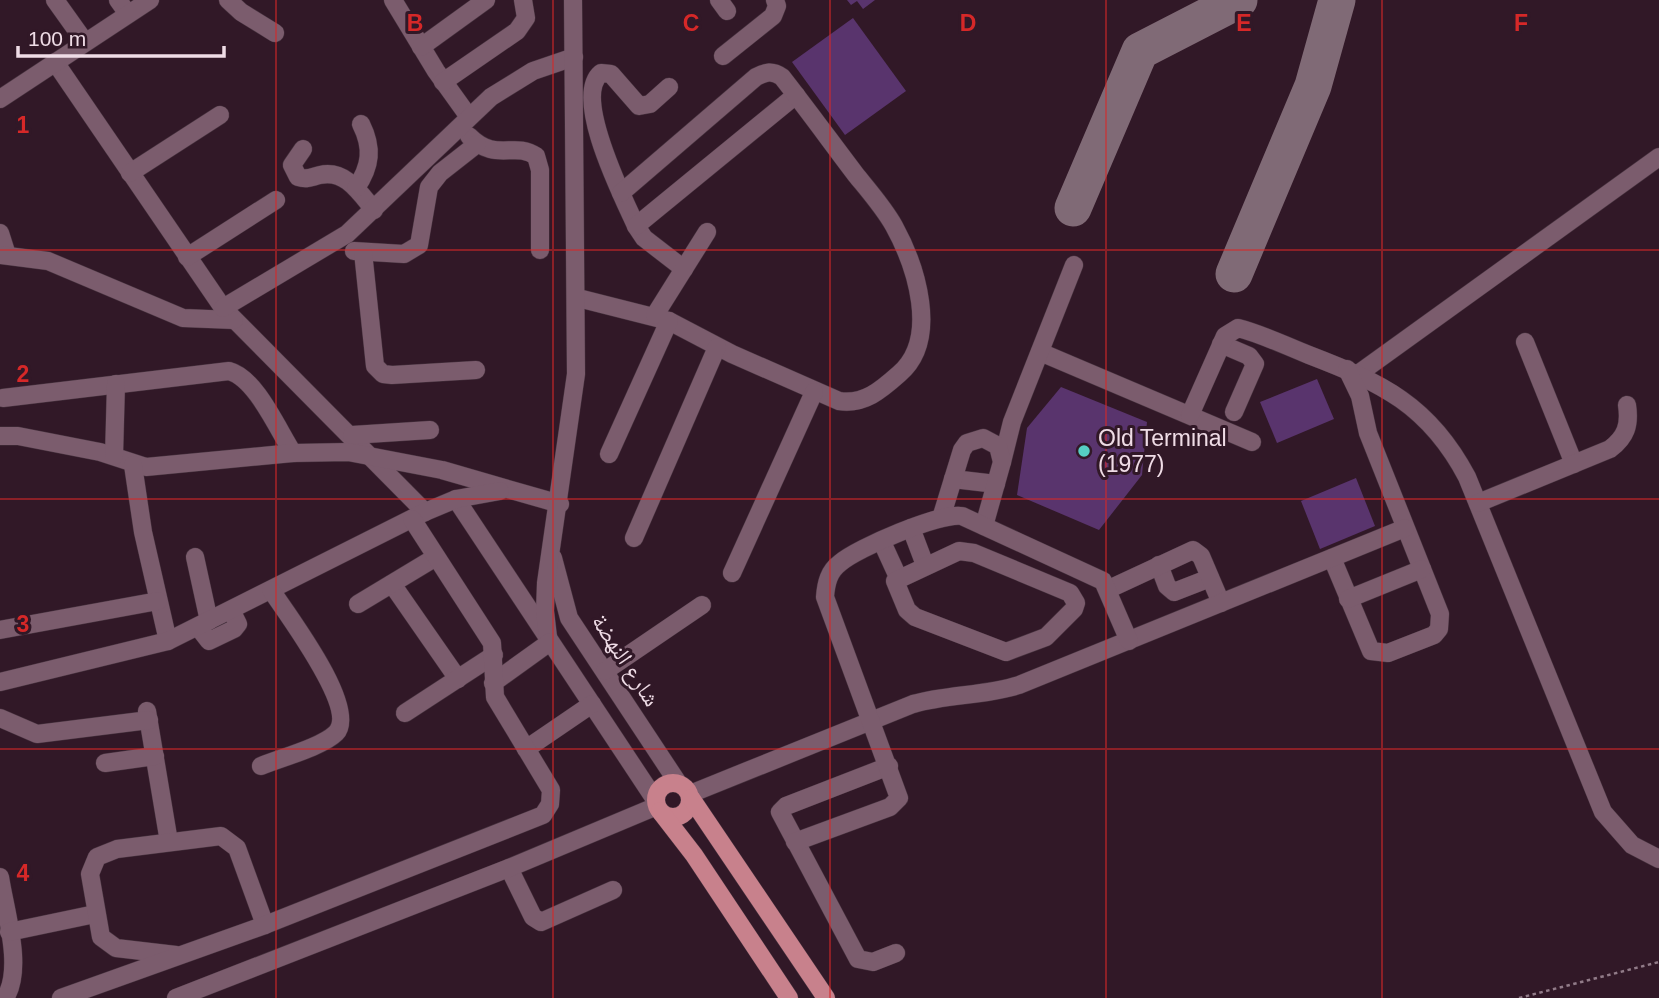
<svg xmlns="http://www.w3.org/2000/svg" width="1659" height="998" font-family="Helvetica,'Noto Naskh Arabic',sans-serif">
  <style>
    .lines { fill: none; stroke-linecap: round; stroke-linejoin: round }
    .taxiway { stroke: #806a76; stroke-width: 37 }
    .building { fill: #59346d }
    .minor-casing { stroke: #47333f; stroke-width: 19 }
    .major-casing { stroke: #47333f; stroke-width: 19 }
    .path { stroke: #917b88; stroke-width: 2.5; stroke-dasharray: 3.5 3.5; stroke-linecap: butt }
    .minor { stroke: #7b5c6d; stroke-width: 18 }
    .major { stroke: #c8818c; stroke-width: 18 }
    .grid { fill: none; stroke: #d62828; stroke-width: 2; stroke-opacity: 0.55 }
    .poi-dot { fill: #56cec3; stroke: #311827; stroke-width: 2.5 }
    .labels { text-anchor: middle; stroke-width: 6; stroke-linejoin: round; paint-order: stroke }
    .poi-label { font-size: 23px; fill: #efdce6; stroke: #311827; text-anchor: start }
    .street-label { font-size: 23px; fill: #efdce6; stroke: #311827 }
    .grid-label { font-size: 23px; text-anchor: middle; font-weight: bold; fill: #d62828; stroke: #311827; stroke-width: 6; stroke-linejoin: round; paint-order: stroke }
  </style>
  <rect width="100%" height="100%" fill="#311827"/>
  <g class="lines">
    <!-- taxiway -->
    <g class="taxiway">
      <polyline points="1073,208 1140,51 1239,0"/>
      <polyline points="1234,274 1313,86 1337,0"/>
    </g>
  </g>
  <!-- building -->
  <g class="building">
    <polygon points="847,0 875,0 863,9 857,1 851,5"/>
    <polygon points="853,18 906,91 845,135 792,62"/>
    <polygon points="1317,379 1334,419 1277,443 1260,402"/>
    <polygon points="1061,387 1147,422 1142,475 1099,530 1017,495 1027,428"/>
    <polygon points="1356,478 1375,526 1320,549 1301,501"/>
  </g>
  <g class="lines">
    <defs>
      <g id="minor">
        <polyline points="55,0 85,42"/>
        <polyline points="118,0 128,14"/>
        <polyline points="228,0 241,12 275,33"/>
        <polyline points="393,0 436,71 469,117"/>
        <polyline points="719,0 727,11"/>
        <polyline points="421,47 486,0"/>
        <polyline points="723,56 773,16 777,6 775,0"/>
        <polyline points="55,62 223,308 425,512"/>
        <polyline points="443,82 517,31 526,18 523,0"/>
        <path d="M 669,87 L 650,104 L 639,106 L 611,74 L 601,73 C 572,97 623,197 636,226 L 644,238 L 684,269"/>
        <polyline points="0,99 150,0"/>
        <path d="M 469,136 C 496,163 514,141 536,156 L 540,170 L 540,250"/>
        <path d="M 303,149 L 292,165 L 298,177 C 307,180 311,177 320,175 C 345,169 360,193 374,210"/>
        <polyline points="130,173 220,115"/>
        <path d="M 356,188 C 371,166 373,148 361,124"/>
        <polyline points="636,226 796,95"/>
        <polyline points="0,233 7,255"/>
        <polyline points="354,251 404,254 419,245 429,187 440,173 477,144"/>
        <polyline points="363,252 375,366 383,374 392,375 476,370"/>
        <polyline points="0,255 48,261 183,318 234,320"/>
        <polyline points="187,257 276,200"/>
        <path d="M 578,298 L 669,321 L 732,354 L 839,401 C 864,405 881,390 899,374 C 940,339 916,266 894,226 C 884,208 869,191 856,175 C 831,142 807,109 782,77 C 772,70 766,72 756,77 L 621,193"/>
        <polyline points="223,308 347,234 491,97 533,71 574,57"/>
        <polyline points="655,315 707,232"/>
        <polyline points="1525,342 1574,464"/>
        <polyline points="1221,344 1249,356 1255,364 1234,412"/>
        <polyline points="1040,352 1252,442"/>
        <polyline points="1358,374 1659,157"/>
        <path d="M 3,398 L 229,371 C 256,378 278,430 293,453"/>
        <path d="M 1190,415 L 1225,336 L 1238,328 C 1262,334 1286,346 1309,355 C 1382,383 1429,405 1467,477 L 1603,812 L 1632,845 L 1659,859"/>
        <polyline points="352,435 430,430"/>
        <polyline points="0,436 18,436 100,452 146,467 293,453 348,452 442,470 560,504"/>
        <polyline points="609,454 669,321"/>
        <polyline points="114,456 116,384"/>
        <polyline points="1002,462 1012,422 1074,265"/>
        <polyline points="133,465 143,532 168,641"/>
        <polyline points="953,479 996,484"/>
        <polyline points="456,499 656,801"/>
        <path d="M 1478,503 L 1610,449 C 1626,437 1630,425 1627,405"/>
        <polyline points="942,515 962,450 967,443 983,438 998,446 1002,462 984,526"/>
        <polyline points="911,528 925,565"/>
        <polyline points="634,538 717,347"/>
        <polyline points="882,542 898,577"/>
        <polygon points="959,551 974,553 1070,593 1076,603 1074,609 1046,637 1006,652 915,617 907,610 895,581"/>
        <polyline points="195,557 209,621"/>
        <polyline points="553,558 569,618 678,783"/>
        <polyline points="1332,558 1371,651 1388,653 1434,635 1439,629 1440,614 1368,433 1360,396 1347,369"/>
        <polyline points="1159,565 1167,586 1174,592 1210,578"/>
        <polyline points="732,573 814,392"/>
        <polyline points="392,584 458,679"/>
        <polyline points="1109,589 1193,550 1201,556 1221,603"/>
        <polyline points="1348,599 1422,569"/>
        <polyline points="358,604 436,557"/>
        <polyline points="198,627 209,641 234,629 238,624 231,610"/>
        <polyline points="0,630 158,601"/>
        <polyline points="548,637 545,611 546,583 576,374 573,0"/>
        <polyline points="605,671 702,605"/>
        <polyline points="0,682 168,641 425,512 456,499 500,491"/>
        <polyline points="493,683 550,642"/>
        <polyline points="147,711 169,842"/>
        <polyline points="405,713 494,655"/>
        <polyline points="0,718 37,734 149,720"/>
        <polyline points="526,749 592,704"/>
        <polyline points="105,763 155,756"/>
        <path d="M 261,766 C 280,758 322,747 336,733 C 359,709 287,614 271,590"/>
        <polyline points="889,766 786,806 780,812 858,959 873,962 896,953"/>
        <path d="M 690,794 L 913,704 C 948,694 984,696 1019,685 L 1405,528"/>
        <path d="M 795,842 L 890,807 L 899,798 L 825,597 C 826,583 829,571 840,563 C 857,548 941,512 962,516 L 1103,581 L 1129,641"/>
        <polyline points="509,868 533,917 541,922 613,890"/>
        <path d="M 0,877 C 5,911 24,969 5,998"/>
        <polyline points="9,932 95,914"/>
        <polyline points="176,955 116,948 101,937 90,874 97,857 117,849 221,836 237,848 265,925"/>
        <polyline points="61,998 265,925 543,815 550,804 551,790 495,697 492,643 412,519"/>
        <polyline points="176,998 509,868 657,806"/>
      </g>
      <g id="major">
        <circle cx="673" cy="800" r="17"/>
        <polyline points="691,798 826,998"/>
        <polyline points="660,811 694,855 789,998"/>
      </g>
    </defs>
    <!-- minor casing -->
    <use href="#minor" class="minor-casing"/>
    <!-- major casing -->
    <use href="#major" class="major-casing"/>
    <!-- path -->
    <polyline class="path" points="1519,998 1659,962"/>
    <!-- minor -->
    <use href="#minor" class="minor"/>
    <!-- major -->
    <use href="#major" class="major"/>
  </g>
  <!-- grid -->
  <path class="grid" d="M 276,0 L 276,998M 553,0 L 553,998M 830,0 L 830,998M 1106,0 L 1106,998M 1382,0 L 1382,998M 0,250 L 1659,250M 0,499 L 1659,499M 0,749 L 1659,749"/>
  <!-- markers -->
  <circle class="poi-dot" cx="1084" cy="451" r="7"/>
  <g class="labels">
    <!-- poi labels -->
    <g class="poi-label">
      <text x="1098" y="446">Old Terminal<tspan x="1098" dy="26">(1977)</tspan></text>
    </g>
    <!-- street labels -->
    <g class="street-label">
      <text transform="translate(626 660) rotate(57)" y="8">شارع النهضة</text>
    </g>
  </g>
  <g class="grid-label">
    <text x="415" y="31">B</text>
    <text x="691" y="31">C</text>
    <text x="968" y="31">D</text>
    <text x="1244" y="31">E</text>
    <text x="1521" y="31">F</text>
    <text x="23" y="133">1</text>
    <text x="23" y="382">2</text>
    <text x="23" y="632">3</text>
    <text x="23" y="881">4</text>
  </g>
  <!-- scale -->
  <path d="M18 46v10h206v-10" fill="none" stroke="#efdce6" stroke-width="3.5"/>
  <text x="28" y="46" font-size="21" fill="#efdce6" stroke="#311827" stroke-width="5" paint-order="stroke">100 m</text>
</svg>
